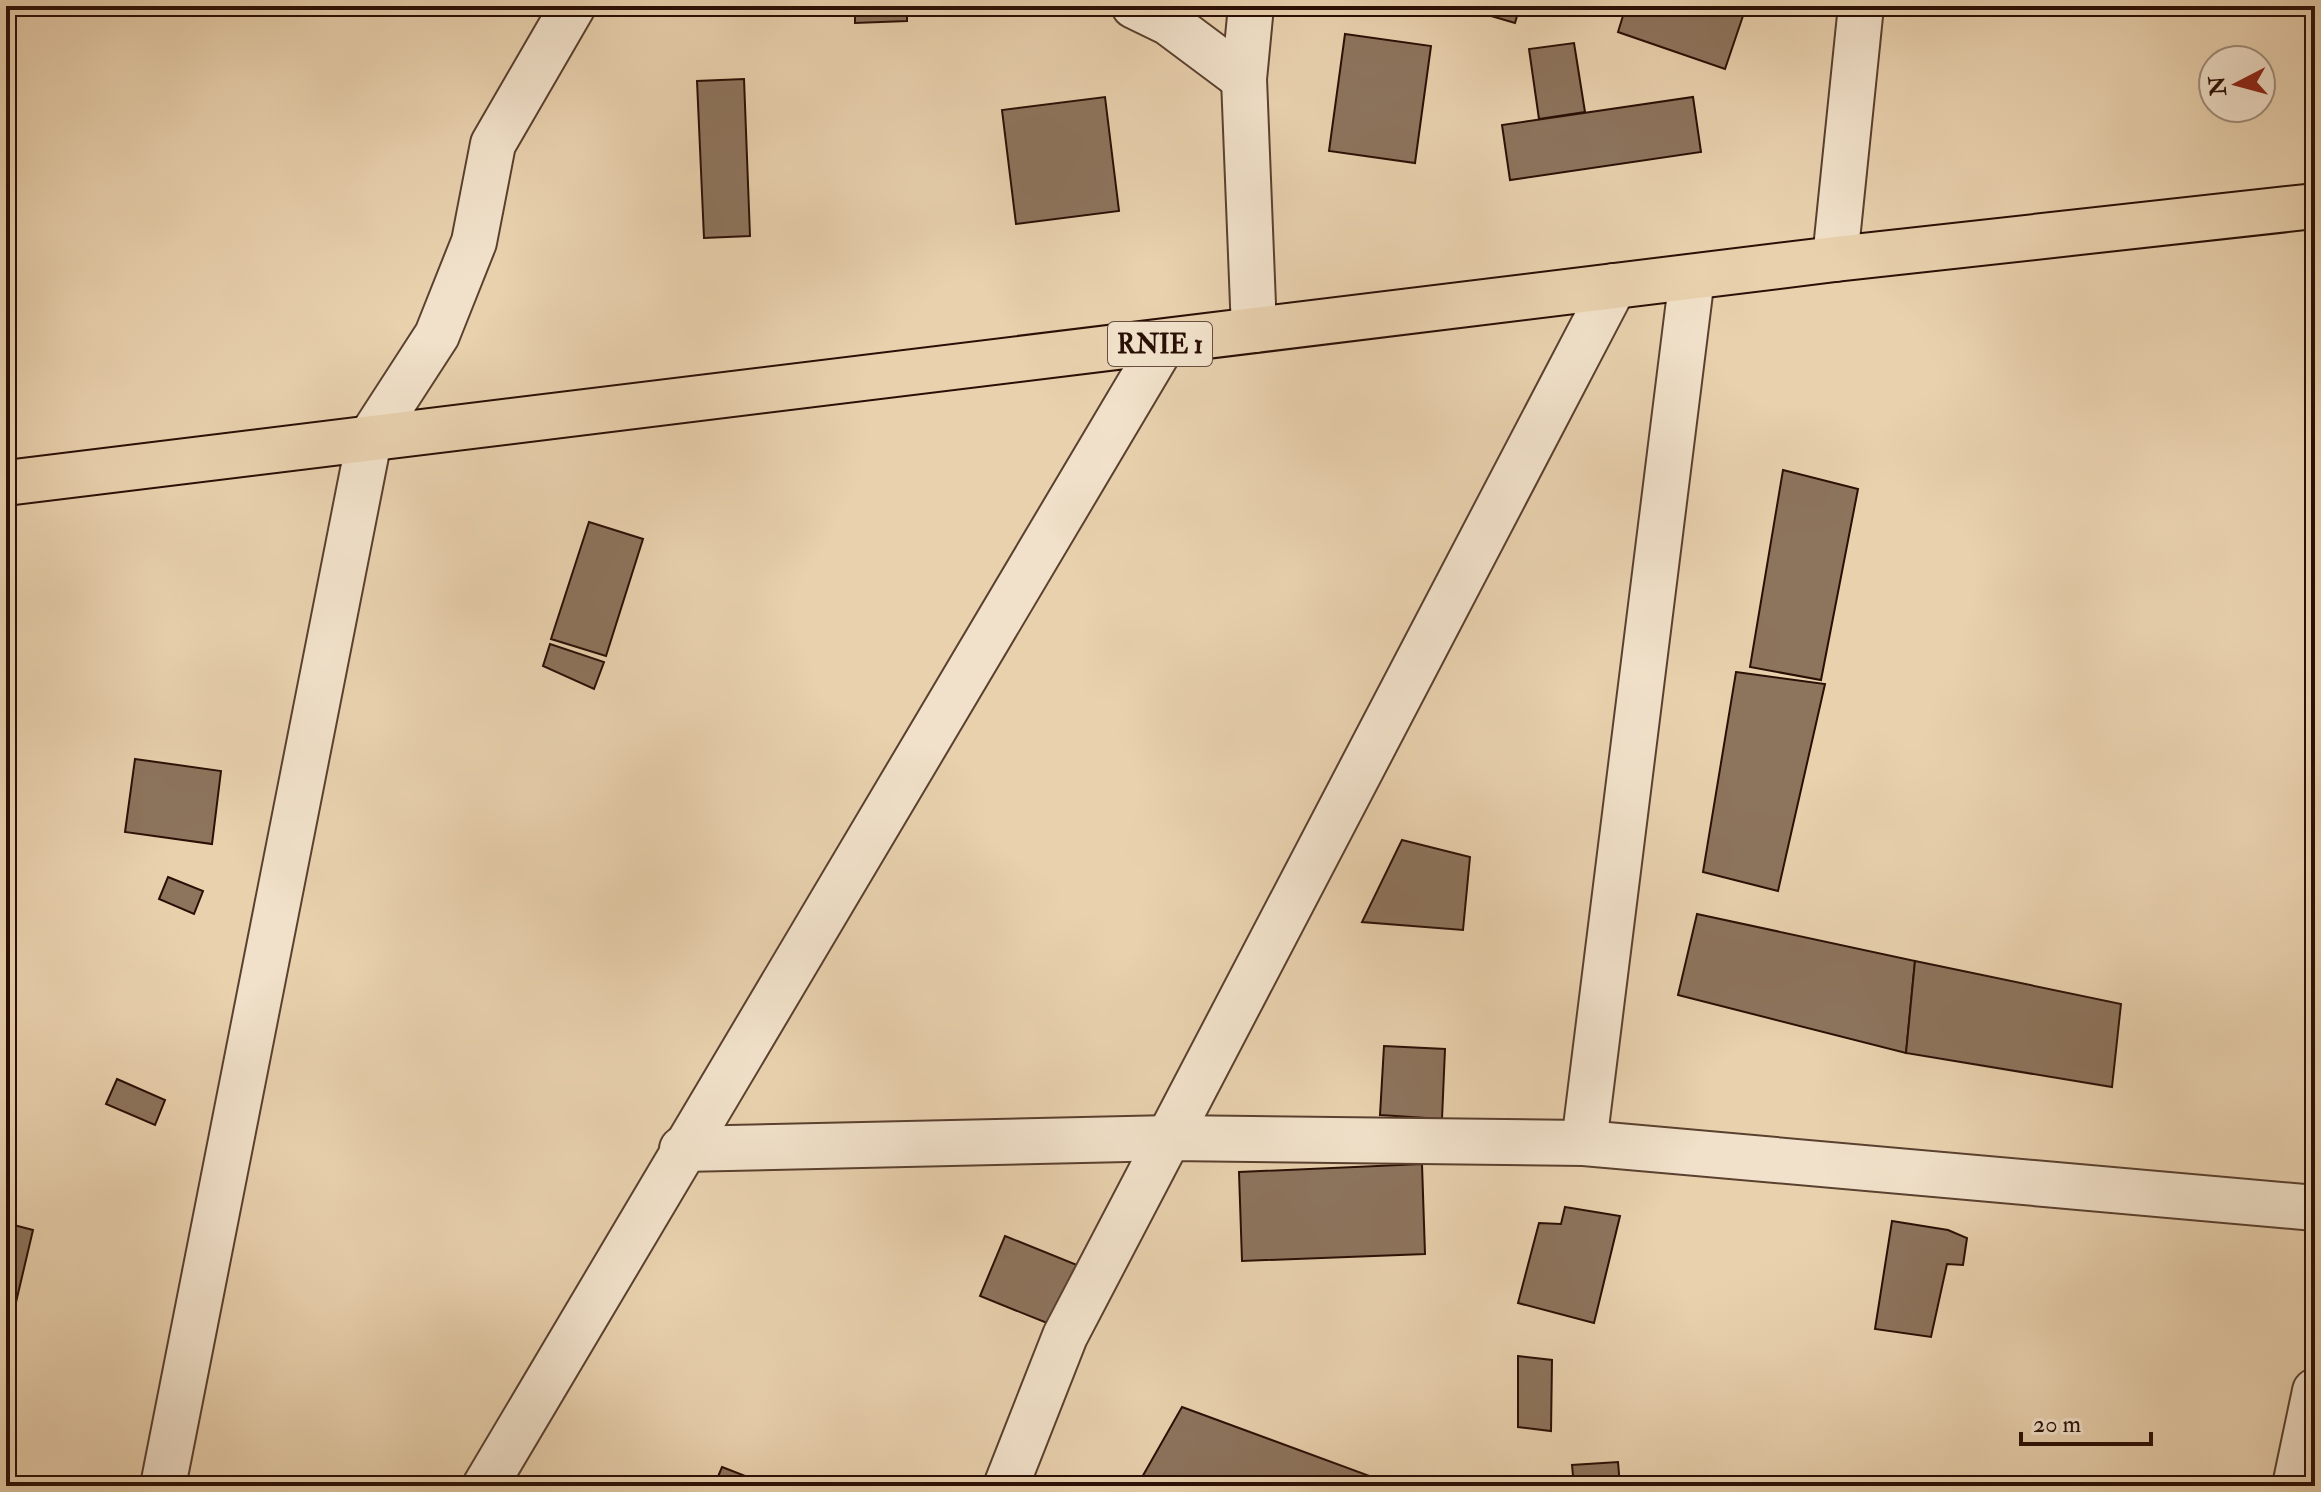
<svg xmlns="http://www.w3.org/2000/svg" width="2321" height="1492" font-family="'IM FELL Double Pica',serif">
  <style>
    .building { fill: #8d745d; stroke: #2a0f05; stroke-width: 2 }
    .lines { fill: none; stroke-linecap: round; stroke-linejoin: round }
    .minor-casing { stroke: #5a402f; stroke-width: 48 }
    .highway-casing { stroke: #2a0f05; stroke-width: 48 }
    .minor { stroke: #f1e1ca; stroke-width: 44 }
    .highway { stroke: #e9d1ae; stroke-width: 44 }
    .labels { text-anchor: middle; stroke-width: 6; stroke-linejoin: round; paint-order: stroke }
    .shield { fill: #f1e1ca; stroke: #664e40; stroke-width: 2 }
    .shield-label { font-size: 26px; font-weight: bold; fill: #2a0f05 }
  </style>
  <rect width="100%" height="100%" fill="#e9d1ae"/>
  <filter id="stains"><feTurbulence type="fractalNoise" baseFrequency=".0025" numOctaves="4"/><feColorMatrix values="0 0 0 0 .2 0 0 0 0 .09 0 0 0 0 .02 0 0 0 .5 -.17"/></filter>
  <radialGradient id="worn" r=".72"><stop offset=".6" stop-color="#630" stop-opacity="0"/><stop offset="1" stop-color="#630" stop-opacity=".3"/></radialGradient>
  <!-- building -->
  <g class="building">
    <polygon points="855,6 907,6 907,21 855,23"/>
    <polygon points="1457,6 1520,6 1515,23"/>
    <polygon points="1626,6 1732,6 1745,10 1725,69 1618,32"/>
    <polygon points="1345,34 1431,46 1415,163 1329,151"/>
    <polygon points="1574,43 1585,112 1539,119 1529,49"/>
    <polygon points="744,79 750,236 704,238 697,81"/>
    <polygon points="1105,97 1119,211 1016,224 1002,110"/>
    <polygon points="1693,97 1701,152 1510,180 1502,125"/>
    <polygon points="1783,470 1858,489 1821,680 1750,667"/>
    <polygon points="589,522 643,539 606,656 551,639"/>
    <polygon points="550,644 604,662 594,689 543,666"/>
    <polygon points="1736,672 1825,684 1778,891 1703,872"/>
    <polygon points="135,759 221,771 212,844 125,832"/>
    <polygon points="1402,840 1470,857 1463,930 1362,922"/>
    <polygon points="168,877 203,891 194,914 159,899"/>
    <polygon points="1697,914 1915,961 1906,1053 1678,995"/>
    <polygon points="1915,961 2121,1004 2112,1087 1906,1053"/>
    <polygon points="6,973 9,973 7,1049 6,1049"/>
    <polygon points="1384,1046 1445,1049 1442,1119 1380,1115"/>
    <polygon points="117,1079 165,1100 155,1125 106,1104"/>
    <polygon points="1422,1164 1425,1254 1242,1261 1239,1172"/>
    <polygon points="1565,1207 1620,1216 1594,1323 1518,1303 1539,1223 1561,1224"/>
    <polygon points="1892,1221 1948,1230 1967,1238 1963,1265 1947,1264 1931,1337 1875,1329"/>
    <polygon points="6,1223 33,1230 13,1315 6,1313"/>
    <polygon points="1005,1236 1077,1265 1052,1325 980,1296"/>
    <polygon points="1518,1356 1552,1360 1551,1431 1518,1427"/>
    <polygon points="1182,1407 1375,1478 1371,1486 1137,1486"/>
    <polygon points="1618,1462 1620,1486 1574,1486 1572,1465"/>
    <polygon points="722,1467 771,1486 714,1486"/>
  </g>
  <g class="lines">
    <defs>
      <g id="minor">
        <polyline points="1134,6 1169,23 1244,79"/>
        <polyline points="1251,6 1244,79 1254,330"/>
        <polyline points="1835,259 1861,6"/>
        <polyline points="1584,1143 1692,277"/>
        <polyline points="682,1149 1171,1138 1584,1143 2315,1208"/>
        <polyline points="163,1486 369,440 437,335 474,242 493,144 573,6"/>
        <polyline points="485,1486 1163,344"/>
        <polyline points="1006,1486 1065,1336 1614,286"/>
        <polyline points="2295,1486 2315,1391"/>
      </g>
      <polyline id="highway" points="6,483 1835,259 2315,206"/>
    </defs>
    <!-- minor casing -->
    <use href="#minor" class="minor-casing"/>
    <!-- highway casing -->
    <use href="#highway" class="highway-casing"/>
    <!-- minor -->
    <use href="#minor" class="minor"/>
    <!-- highway -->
    <use href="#highway" class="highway"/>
  </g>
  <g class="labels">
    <!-- shield labels -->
    <rect class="shield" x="1108" y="322" width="104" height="44" rx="6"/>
    <g class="shield-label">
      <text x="1160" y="353">RNIE 1</text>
    </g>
  </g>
  <!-- margin -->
  <rect width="2321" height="1492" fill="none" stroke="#e9d1ae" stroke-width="32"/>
  <rect x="8" y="8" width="2305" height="1476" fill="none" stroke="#2a0f05" stroke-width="4"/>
  <rect x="16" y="16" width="2289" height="1460" fill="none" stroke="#2a0f05" stroke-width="2"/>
  <!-- north arrow -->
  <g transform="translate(2237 84) rotate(264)"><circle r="38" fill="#f1e1ca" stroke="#a18d7b" stroke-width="2"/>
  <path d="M0-6L14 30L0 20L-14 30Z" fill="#8f2418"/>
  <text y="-12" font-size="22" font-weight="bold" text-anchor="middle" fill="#2a0f05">N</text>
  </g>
  <!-- scale -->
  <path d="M2021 1432v12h130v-12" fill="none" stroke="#2a0f05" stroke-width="4"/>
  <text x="2033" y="1432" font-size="24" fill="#2a0f05" stroke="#f1e1ca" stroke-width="6" paint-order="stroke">20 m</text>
  <rect width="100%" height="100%" filter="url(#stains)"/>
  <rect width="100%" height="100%" fill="url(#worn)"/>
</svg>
